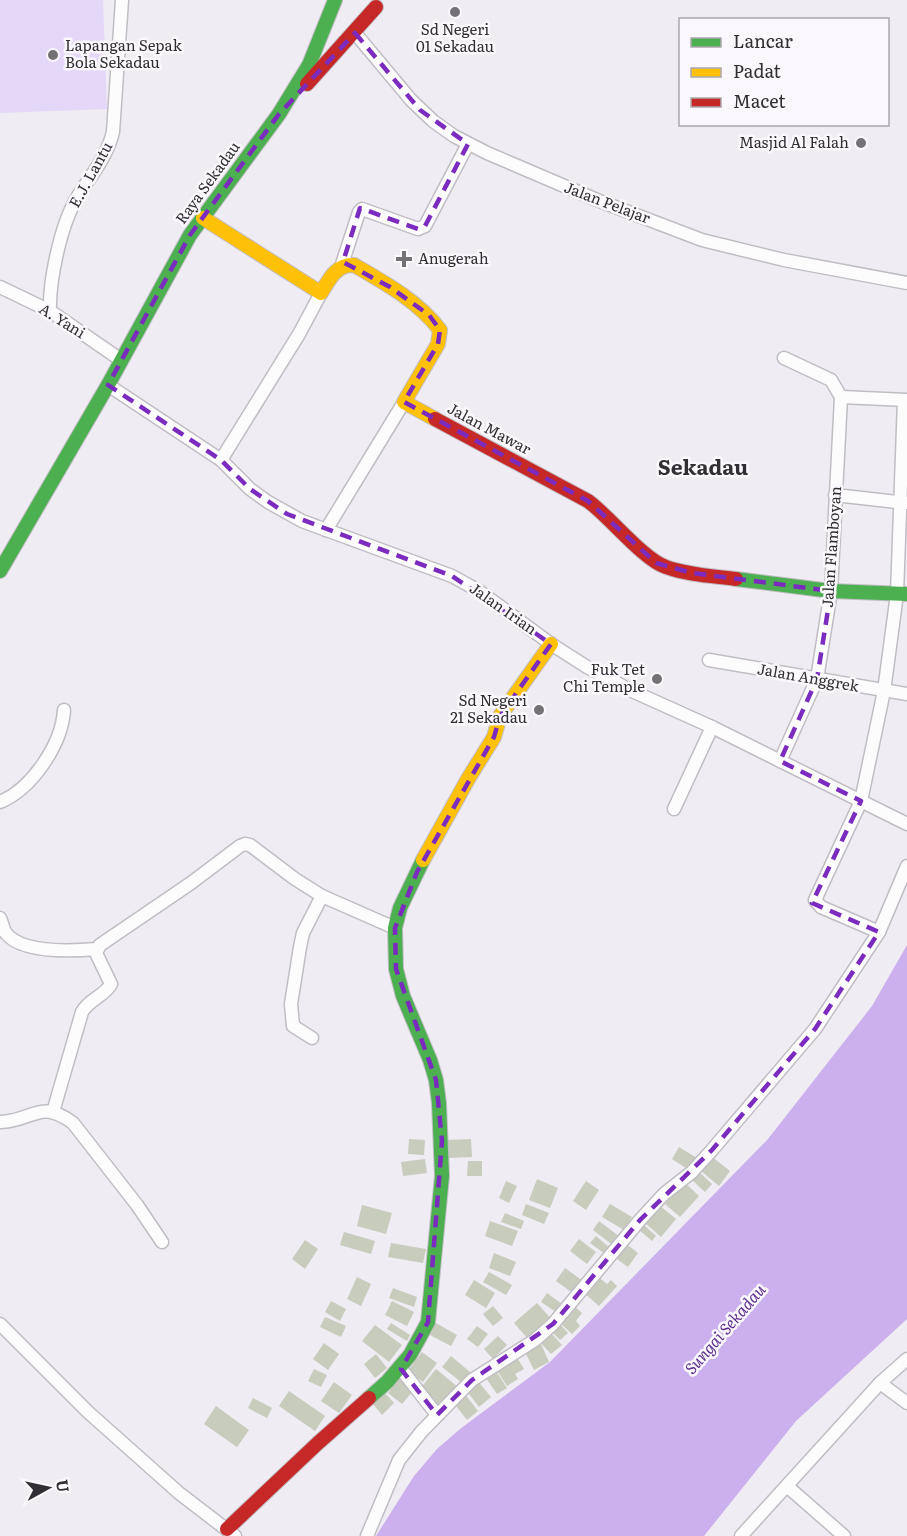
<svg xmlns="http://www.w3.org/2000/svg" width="907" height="1536" font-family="Literata,serif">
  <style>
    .green { fill: #e5d7f8 }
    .water { fill: #cbb0ed }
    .building { fill: #c7ccbd }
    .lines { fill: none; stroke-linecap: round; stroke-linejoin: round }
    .street-casing { stroke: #c0bdc3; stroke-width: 15 }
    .fast-casing { stroke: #c0bdc3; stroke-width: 16 }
    .slow-casing { stroke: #c0bdc3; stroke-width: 16 }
    .jam-casing { stroke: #c0bdc3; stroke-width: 16 }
    .street { stroke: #fdfcfd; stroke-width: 12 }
    .fast { stroke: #4caf50; stroke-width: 14 }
    .slow { stroke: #ffc107; stroke-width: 14 }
    .jam { stroke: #c62828; stroke-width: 14 }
    .marked { fill: none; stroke: #7b2cbf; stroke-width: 4.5; stroke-dasharray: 12 8; stroke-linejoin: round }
    .poi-dot { fill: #747177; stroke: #faf8fd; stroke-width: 2 }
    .labels { text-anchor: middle; stroke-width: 5; stroke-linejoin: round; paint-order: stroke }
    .poi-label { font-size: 15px; fill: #312f34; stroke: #faf8fd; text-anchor: end }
    .street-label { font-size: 15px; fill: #312f34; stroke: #faf8fd }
    .water-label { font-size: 16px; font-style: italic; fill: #613091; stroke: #faf8fd }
    .district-label { font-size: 21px; font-weight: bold; fill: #312f34; stroke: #faf8fd }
  </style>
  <rect width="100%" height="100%" fill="#efecf3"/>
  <!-- green -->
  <polygon class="green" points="0,0 103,0 107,109 0,113"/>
  <!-- water -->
  <polygon class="water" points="907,945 907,1319 796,1421 704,1536 376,1536 414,1476 437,1449 460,1429 550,1362 768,1139 872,1006"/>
  <!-- building -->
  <g class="building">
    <polygon points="409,1139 425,1140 424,1155 408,1154"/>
    <polygon points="471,1139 472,1157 447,1158 446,1140"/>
    <polygon points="679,1147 697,1158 689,1170 672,1159"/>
    <polygon points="711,1156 730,1171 719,1186 700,1170"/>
    <polygon points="425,1159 427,1173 403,1176 401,1162"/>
    <polygon points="468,1161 482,1161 482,1176 467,1176"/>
    <polygon points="698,1171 712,1184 705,1192 691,1179"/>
    <polygon points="537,1179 558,1188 550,1208 529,1200"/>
    <polygon points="506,1181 517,1186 509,1203 499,1198"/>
    <polygon points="586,1181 599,1190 586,1210 573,1201"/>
    <polygon points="684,1182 699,1196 680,1217 665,1204"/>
    <polygon points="526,1204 549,1213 544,1224 522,1215"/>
    <polygon points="610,1204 632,1217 624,1230 602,1217"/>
    <polygon points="362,1205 392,1213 386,1234 357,1226"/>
    <polygon points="659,1205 676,1219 661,1237 645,1223"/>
    <polygon points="505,1213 524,1221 521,1229 501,1222"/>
    <polygon points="490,1221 518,1231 512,1246 485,1236"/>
    <polygon points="599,1221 620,1237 614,1246 593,1230"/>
    <polygon points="644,1225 656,1236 652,1241 639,1230"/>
    <polygon points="344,1232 375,1241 371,1254 340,1245"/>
    <polygon points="596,1236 610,1248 605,1254 590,1243"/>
    <polygon points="579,1239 596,1252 587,1264 570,1251"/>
    <polygon points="305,1240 318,1249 305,1269 292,1259"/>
    <polygon points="391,1243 426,1249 423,1263 388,1257"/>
    <polygon points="625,1243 638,1253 628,1267 614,1257"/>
    <polygon points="494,1253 516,1262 510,1276 489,1268"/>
    <polygon points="565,1268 583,1281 574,1294 556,1281"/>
    <polygon points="489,1272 512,1285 506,1295 483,1282"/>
    <polygon points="597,1276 607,1284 611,1280 617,1286 599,1306 583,1292"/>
    <polygon points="357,1277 371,1284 361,1306 347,1299"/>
    <polygon points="474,1280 495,1293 486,1308 465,1295"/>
    <polygon points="393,1288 417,1297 414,1307 389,1298"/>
    <polygon points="547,1293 562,1304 556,1312 541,1302"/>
    <polygon points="331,1301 346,1309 340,1321 325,1312"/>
    <polygon points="392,1301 414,1312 407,1326 385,1315"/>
    <polygon points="537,1303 553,1321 530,1341 514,1323"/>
    <polygon points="493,1306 503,1318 493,1326 483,1314"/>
    <polygon points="574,1306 582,1313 576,1321 580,1326 572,1334 559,1322"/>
    <polygon points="325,1317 346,1326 341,1337 320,1327"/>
    <polygon points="391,1323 410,1335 407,1341 387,1329"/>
    <polygon points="436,1323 457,1335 451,1346 430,1335"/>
    <polygon points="559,1323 568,1333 560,1340 551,1331"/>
    <polygon points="375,1325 402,1345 389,1362 362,1341"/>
    <polygon points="477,1326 488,1334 478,1347 467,1339"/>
    <polygon points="550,1332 562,1345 551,1354 539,1341"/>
    <polygon points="498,1336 507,1345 493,1359 484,1349"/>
    <polygon points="324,1343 339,1354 328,1370 313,1359"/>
    <polygon points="541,1344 549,1362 534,1370 525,1352"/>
    <polygon points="422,1352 437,1363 423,1382 408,1371"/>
    <polygon points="376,1354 387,1368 375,1378 364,1364"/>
    <polygon points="451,1356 470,1372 461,1382 442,1367"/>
    <polygon points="516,1356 524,1369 515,1374 518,1379 507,1386 496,1369"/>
    <polygon points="314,1369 327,1375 321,1387 308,1381"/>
    <polygon points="436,1369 459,1388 442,1409 419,1390"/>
    <polygon points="496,1371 507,1388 497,1394 486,1378"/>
    <polygon points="399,1379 413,1391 402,1404 388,1393"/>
    <polygon points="477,1380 491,1397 479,1407 465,1389"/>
    <polygon points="334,1382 352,1395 339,1413 321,1401"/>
    <polygon points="289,1391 325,1416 315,1431 279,1406"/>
    <polygon points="385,1393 394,1403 382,1415 373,1404"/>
    <polygon points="464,1393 478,1411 467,1420 453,1402"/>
    <polygon points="253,1398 272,1408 267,1418 248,1408"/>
    <polygon points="216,1406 249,1430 237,1447 204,1424"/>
  </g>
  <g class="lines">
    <defs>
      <g id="street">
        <polyline points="355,33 411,100 433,121 454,136 487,153 597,200 702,240 784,260 907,283"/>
        <polyline points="342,264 359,212 362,209 418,229 425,226 468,144"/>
        <polyline points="0,287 50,311 121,360"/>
        <path d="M 50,311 C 49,280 61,223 78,196 C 91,175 107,157 113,132 L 122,0"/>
        <polyline points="108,385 221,460 250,489 268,502 302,521 452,576 479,591 551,644 587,667 632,691 712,727 907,824"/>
        <polyline points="841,397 907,400"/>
        <polyline points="221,460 299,334 321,293"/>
        <polyline points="835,495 906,503"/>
        <polyline points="326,530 404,402"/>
        <polyline points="709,660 907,694"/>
        <polyline points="780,761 817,679 831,591 841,397 831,380 784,358"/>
        <path d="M 0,802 C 32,789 62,744 64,710"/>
        <polyline points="674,809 712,727"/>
        <path d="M 0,918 C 2,922 3,928 5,932 C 20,954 73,951 97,949"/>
        <polyline points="879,932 821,907 815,900 861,801 884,691 897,594 904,400"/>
        <polyline points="312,1038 293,1026 291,1004 300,947 303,933 322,896"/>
        <path d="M 53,1112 L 82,1012 C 89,999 105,996 111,984 L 96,953 L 100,945 L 191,883 L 240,846 L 245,844 L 250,845 L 295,879 L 322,896 L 395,928"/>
        <path d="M 0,1122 C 34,1121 39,1098 73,1123 L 137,1205 L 162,1242"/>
        <polyline points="0,1324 88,1412 179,1493 235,1536"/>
        <polyline points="401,1369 437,1415"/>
        <polyline points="880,1383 907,1403"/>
        <polyline points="788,1487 844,1536"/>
        <polyline points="367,1536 399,1460 422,1431 472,1380 535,1340 553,1324 640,1220 664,1194 692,1172 712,1150 815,1029 879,932 907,866"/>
        <polyline points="741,1536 880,1383 907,1359"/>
      </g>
      <g id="fast">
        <polyline points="0,571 108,385 190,235 279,114 309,65 335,0"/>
        <polyline points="736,579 831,591 907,594"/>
        <polyline points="369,1398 387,1382 410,1355 428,1322 442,1176 439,1103 436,1080 430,1060 403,996 396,969 395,928 400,908 423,860"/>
      </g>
      <g id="slow">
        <path d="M 203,218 L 321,293 C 329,280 336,264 354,265 C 385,283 418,301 440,330 L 438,344 L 404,402 L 435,419"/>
        <polyline points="423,860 468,779 494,737 500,716 551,644"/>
      </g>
      <g id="jam">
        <polyline points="307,84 376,7"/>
        <path d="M 435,419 L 588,501 C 610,517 644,560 666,567 C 688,575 713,576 736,579"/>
        <polyline points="227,1529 318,1443 369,1398"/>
      </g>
    </defs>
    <!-- street casing -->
    <use href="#street" class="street-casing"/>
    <!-- fast casing -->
    <use href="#fast" class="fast-casing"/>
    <!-- slow casing -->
    <use href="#slow" class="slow-casing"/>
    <!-- jam casing -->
    <use href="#jam" class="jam-casing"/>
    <!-- street -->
    <use href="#street" class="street"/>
    <!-- fast -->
    <use href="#fast" class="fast"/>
    <!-- slow -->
    <use href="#slow" class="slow"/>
    <!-- jam -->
    <use href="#jam" class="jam"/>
  </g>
  <!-- marked area -->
  <path class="marked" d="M 355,33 L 420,110 L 468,144 L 425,226 L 418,229 L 360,208 L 343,262 L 390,287 L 429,315 L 440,330 L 438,344 L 404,402 L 588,501 L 656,563 L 692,573 L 831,591 L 817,679 L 780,761 L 861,801 L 812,903 L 879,932 L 815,1029 L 712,1150 L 640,1220 L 553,1324 L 472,1380 L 437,1415 L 401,1369 L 428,1322 L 442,1141 L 436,1080 L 396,969 L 395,928 L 417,872 L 494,737 L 500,716 L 551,644 L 452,576 L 287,514 L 250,489 L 221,460 L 108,385 L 190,235 L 279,114 Z"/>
  <!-- markers -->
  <g class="poi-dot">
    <circle cx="455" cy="12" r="6"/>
    <circle cx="53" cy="55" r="6"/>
    <circle cx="861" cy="143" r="6"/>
    <path d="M401 250h6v6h6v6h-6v6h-6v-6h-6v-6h6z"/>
    <circle cx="657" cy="679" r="6"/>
    <circle cx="539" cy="710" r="6"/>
  </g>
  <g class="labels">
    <!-- poi labels -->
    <g class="poi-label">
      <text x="455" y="35" text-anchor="middle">Sd Negeri<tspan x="455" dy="17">01 Sekadau</tspan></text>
      <text x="65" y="51" text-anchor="start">Lapangan Sepak<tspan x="65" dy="17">Bola Sekadau</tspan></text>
      <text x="849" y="148">Masjid Al Falah</text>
      <text x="418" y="264" text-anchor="start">Anugerah</text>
      <text x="645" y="675">Fuk Tet<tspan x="645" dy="17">Chi Temple</tspan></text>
      <text x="527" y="706">Sd Negeri<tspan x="527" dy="17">21 Sekadau</tspan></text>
    </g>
    <!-- street labels -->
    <g class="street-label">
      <text transform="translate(91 175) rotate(-61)" y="5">E.J. Lantu</text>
      <text transform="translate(208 183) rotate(-54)" y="5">Raya Sekadau</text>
      <text transform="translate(607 203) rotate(21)" y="5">Jalan Pelajar</text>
      <text transform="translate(62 321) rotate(32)" y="5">A. Yani</text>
      <text transform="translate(489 429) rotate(28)" y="5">Jalan Mawar</text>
      <text transform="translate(832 547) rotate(-86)" y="5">Jalan Flamboyan</text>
      <text transform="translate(503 609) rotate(35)" y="5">Jalan Irian</text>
      <text transform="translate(808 678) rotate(10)" y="5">Jalan Anggrek</text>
    </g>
    <!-- water labels -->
    <g class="water-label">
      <text transform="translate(725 1329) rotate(-49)" y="6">Sungai Sekadau</text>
    </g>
    <!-- district labels -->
    <g class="district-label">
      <text x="703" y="475">Sekadau</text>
    </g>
  </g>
  <!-- legend -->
  <rect x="679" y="18" width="210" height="108" fill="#faf8fd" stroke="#aaa8ad" stroke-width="1.5"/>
  <rect x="691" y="38" width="30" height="9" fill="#4caf50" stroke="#aaa8ad" stroke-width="1.5"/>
  <text x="733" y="48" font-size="18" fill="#312f34">Lancar</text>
  <rect x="691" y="68" width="30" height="9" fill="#ffc107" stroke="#aaa8ad" stroke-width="1.5"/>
  <text x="733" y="78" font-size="18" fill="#312f34">Padat</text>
  <rect x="691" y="98" width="30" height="9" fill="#c62828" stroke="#aaa8ad" stroke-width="1.5"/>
  <text x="733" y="108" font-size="18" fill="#312f34">Macet</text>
  <!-- north arrow -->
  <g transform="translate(48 1488) rotate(82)" stroke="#faf8fd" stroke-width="4.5" paint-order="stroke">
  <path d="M0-4.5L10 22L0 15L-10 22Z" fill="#312f34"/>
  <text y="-9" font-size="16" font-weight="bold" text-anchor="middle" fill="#312f34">U</text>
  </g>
</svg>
